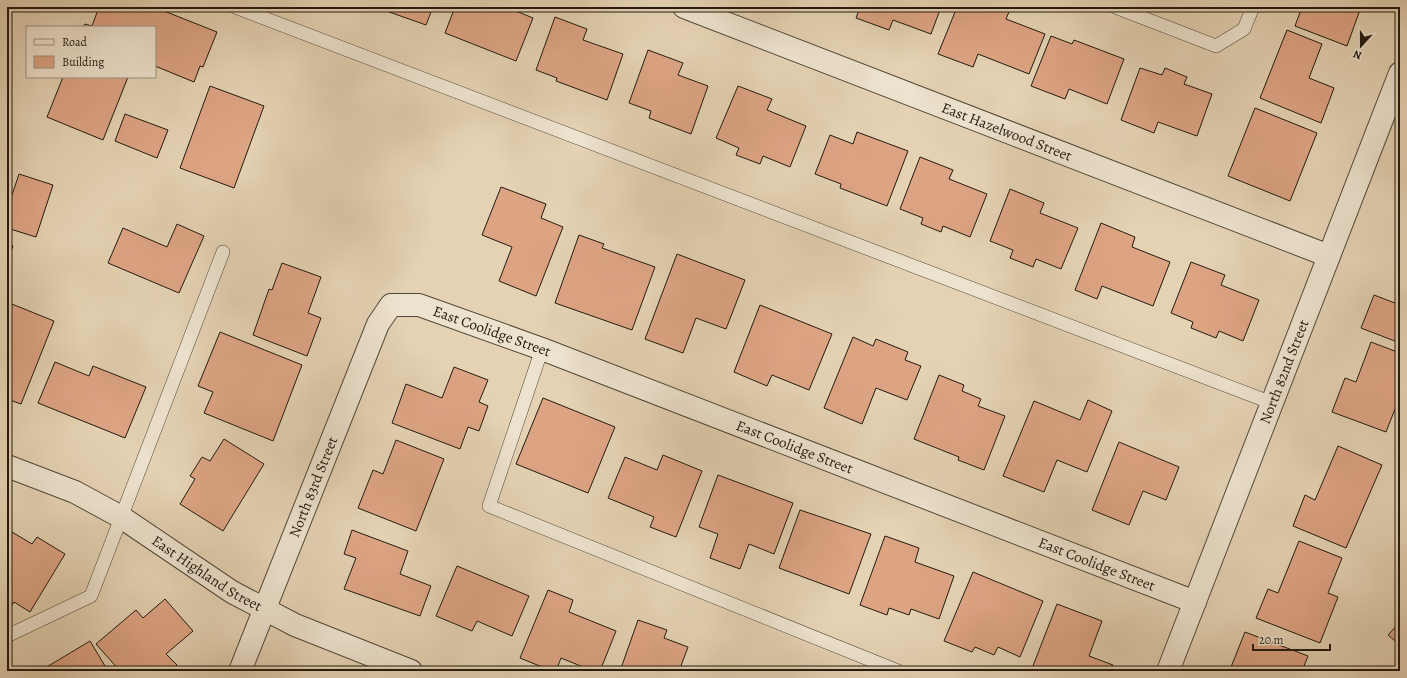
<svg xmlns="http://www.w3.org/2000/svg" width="1407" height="678" font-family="Alegreya,serif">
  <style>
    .building { fill: #dda484; stroke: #221a10 }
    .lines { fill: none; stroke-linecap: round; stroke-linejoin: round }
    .service-casing { stroke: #524839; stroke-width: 14 }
    .minor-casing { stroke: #524839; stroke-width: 24 }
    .tertiary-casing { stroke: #524839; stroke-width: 24 }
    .service { stroke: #ede2ce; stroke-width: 13 }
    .minor { stroke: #ede2ce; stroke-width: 22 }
    .tertiary { stroke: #ede2ce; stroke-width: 22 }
    .labels { text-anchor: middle; stroke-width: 3; stroke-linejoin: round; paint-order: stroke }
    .street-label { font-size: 15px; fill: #221a10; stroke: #ede2ce }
  </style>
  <rect width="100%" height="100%" fill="#e4d2b3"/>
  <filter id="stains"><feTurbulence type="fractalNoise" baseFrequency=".005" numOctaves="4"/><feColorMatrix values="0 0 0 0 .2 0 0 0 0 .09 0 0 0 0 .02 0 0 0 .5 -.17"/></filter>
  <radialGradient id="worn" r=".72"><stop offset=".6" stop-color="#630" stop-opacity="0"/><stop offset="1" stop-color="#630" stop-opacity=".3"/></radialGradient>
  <!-- building -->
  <g class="building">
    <polygon points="99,7 154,7 217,32 203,67 200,66 194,82 155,66 155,27 83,27 85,24 92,26"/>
    <polygon points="375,7 433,7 426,25"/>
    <polygon points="455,7 506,7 533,18 516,61 445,33"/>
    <polygon points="860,7 941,7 931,34 893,20 889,30 856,18"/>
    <polygon points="957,7 976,7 983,10 985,7 1011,7 1006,19 1045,34 1029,74 978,54 973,67 938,54"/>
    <polygon points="1302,7 1361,7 1347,46 1295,26"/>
    <polygon points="555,17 587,29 583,40 623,54 607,100 556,81 557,78 536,70"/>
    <polygon points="1287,30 1322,44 1309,78 1334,88 1321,123 1260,98"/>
    <polygon points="1051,36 1072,44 1074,40 1124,59 1107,104 1069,89 1065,99 1031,86"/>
    <polygon points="648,50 683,63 678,75 708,86 691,134 649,118 651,111 629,103"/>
    <polygon points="1140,68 1162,75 1165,68 1187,77 1184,84 1212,94 1197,136 1158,122 1154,133 1121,120"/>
    <polygon points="63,77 128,77 103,140 47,117"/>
    <polygon points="210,86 264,106 234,188 180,168"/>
    <polygon points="738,86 772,99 767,110 806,126 790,167 763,156 760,164 736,155 739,148 716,138"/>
    <polygon points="1255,108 1317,133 1290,201 1228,176"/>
    <polygon points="125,114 168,130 157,158 115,141"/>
    <polygon points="857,132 908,151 887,206 840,188 841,184 815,174 830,135 853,144"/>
    <polygon points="920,157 953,170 949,179 987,194 970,237 943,226 941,232 921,224 923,218 900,209"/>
    <polygon points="19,174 53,185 36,237 7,228 7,210"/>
    <polygon points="501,187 546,204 541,218 563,227 536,296 499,281 512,247 482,235"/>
    <polygon points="1010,189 1044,203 1040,213 1078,228 1061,269 1036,259 1033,267 1010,258 1013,250 990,241"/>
    <polygon points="1101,223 1135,237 1132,247 1170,262 1153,306 1102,286 1097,299 1075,290"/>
    <polygon points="177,224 204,236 179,293 108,263 123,228 167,247"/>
    <polygon points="579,235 604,244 602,248 655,267 632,330 555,303"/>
    <polygon points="7,244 13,246 7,262"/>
    <polygon points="677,254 745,280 726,329 696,318 683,353 645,339"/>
    <polygon points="1191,262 1225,275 1221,285 1259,300 1243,341 1219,331 1216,338 1191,328 1193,322 1171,313"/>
    <polygon points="282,263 321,277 308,313 321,318 307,356 253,335 269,289 272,290"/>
    <polygon points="1374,295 1400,305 1400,343 1361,328"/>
    <polygon points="7,302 54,321 21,404 7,399"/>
    <polygon points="760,305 832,334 809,390 772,375 767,386 734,372"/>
    <polygon points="220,332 302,365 273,441 204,413 213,392 198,386"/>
    <polygon points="853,337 873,346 876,339 908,352 905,360 921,366 907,400 876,388 862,424 824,408"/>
    <polygon points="1371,342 1400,353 1400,411 1395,409 1386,432 1332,412 1345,378 1356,382"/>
    <polygon points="55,362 89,376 93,366 146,387 125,438 38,403"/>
    <polygon points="454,367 488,380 479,402 488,406 479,431 468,427 460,449 392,423 406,384 442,398"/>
    <polygon points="939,375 964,385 962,391 981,399 978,406 1005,416 984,470 958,460 959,457 914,439"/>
    <polygon points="543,398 615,427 588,493 516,464"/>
    <polygon points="1088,400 1112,411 1087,472 1057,460 1044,492 1003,476 1034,401 1080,420"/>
    <polygon points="224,439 264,464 223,531 180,504 195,479 190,476 202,457 210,461"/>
    <polygon points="396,440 444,459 416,531 358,508 373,470 383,474"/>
    <polygon points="1119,442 1179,467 1166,500 1143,491 1129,525 1092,510"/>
    <polygon points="1338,446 1382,465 1346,548 1293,526 1305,495 1315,500"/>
    <polygon points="663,455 702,471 676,537 650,527 654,517 608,498 625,457 657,470"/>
    <polygon points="718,475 793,503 774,554 749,544 740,569 710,558 718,534 699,527"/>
    <polygon points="800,510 871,534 849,594 779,568"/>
    <polygon points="7,529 32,544 37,537 65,554 30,612 14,602 7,613"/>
    <polygon points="352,530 408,551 400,574 431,586 420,616 344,589 356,558 344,554"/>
    <polygon points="885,536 919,548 915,562 954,576 939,619 911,609 909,615 889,608 887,615 860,605"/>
    <polygon points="1299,541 1342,558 1328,593 1338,597 1320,643 1256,618 1268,589 1278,593"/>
    <polygon points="457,566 529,596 512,636 477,621 472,631 436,616"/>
    <polygon points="973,572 1043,601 1020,657 998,647 994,655 975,647 972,652 944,641"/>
    <polygon points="548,590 573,600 569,612 616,631 600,671 593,671 561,658 556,671 552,671 520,658"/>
    <polygon points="165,599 193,631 166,654 177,665 170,671 120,671 96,644 136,610 143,618"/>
    <polygon points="1057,604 1102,621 1089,656 1113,665 1111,671 1031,671"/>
    <polygon points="638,620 667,630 664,638 688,647 679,671 620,671"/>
    <polygon points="1400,622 1400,645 1388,635"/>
    <polygon points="1245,632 1308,656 1302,671 1241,671 1231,667"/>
    <polygon points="90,641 108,671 40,671"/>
    <polygon points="1397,663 1400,665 1400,671 1390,671"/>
  </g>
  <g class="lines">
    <defs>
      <g id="service">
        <polyline points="235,7 1272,403"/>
        <polyline points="1115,7 1216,46 1244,29 1253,7"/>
        <polyline points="542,349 489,506 898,671"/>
        <polyline points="7,636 91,596 223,252"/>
      </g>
      <g id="minor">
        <path id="s1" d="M 684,7 L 1329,256"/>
        <path id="s2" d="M 7,466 L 75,492 L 121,517 L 232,592 L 295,625 L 411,671"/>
        <path id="s3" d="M 240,671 L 378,324 L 391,305 L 419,305 L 542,349 L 1195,602"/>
      </g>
      <g id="tertiary">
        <path id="s4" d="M 1168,671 L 1400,73"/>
      </g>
    </defs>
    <!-- service casing -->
    <use href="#service" class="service-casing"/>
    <!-- minor casing -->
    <use href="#minor" class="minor-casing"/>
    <!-- tertiary casing -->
    <use href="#tertiary" class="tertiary-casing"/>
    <!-- service -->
    <use href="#service" class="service"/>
    <!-- minor -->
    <use href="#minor" class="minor"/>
    <!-- tertiary -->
    <use href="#tertiary" class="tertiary"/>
  </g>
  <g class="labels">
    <!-- street labels -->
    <g class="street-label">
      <text dy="5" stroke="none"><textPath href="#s1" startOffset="346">East Hazelwood Street</textPath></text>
      <text dy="5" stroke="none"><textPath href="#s3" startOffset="502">East Coolidge Street</textPath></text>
      <text dy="5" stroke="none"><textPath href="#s4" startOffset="321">North 82nd Street</textPath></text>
      <text dy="5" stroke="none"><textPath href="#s3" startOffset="826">East Coolidge Street</textPath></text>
      <text dy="5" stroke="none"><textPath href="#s3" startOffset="198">North 83rd Street</textPath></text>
      <text dy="5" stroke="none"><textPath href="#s3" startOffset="1150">East Coolidge Street</textPath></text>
      <text dy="5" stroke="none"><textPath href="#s2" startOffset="228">East Highland Street</textPath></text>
    </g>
  </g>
  <!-- margin -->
  <rect width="1407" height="678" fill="none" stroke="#e4d2b3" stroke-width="24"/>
  <rect x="8" y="8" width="1391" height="662" fill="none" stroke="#221a10" stroke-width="2"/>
  <rect x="12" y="12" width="1383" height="654" fill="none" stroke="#221a10"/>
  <!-- legend -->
  <rect x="26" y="26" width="130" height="52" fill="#ede2ce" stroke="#9c9282"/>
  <rect x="34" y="39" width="20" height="6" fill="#ede2ce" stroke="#9c9282"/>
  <text x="62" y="46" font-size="12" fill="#221a10">Road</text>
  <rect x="34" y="56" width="20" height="12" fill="#dda484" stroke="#9c9282"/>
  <text x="62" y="66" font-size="12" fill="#221a10">Building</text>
  <!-- north arrow -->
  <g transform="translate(1361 46) rotate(201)" stroke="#ede2ce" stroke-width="3" paint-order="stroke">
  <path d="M0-3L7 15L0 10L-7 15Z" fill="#221a10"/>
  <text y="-6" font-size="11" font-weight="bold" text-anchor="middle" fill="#221a10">N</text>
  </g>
  <!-- scale -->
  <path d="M1253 644v6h77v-6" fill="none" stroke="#221a10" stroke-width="2"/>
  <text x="1259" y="644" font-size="12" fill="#221a10" stroke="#ede2ce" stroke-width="3" paint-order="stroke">20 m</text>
  <rect width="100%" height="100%" filter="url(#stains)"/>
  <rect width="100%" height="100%" fill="url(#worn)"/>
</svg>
